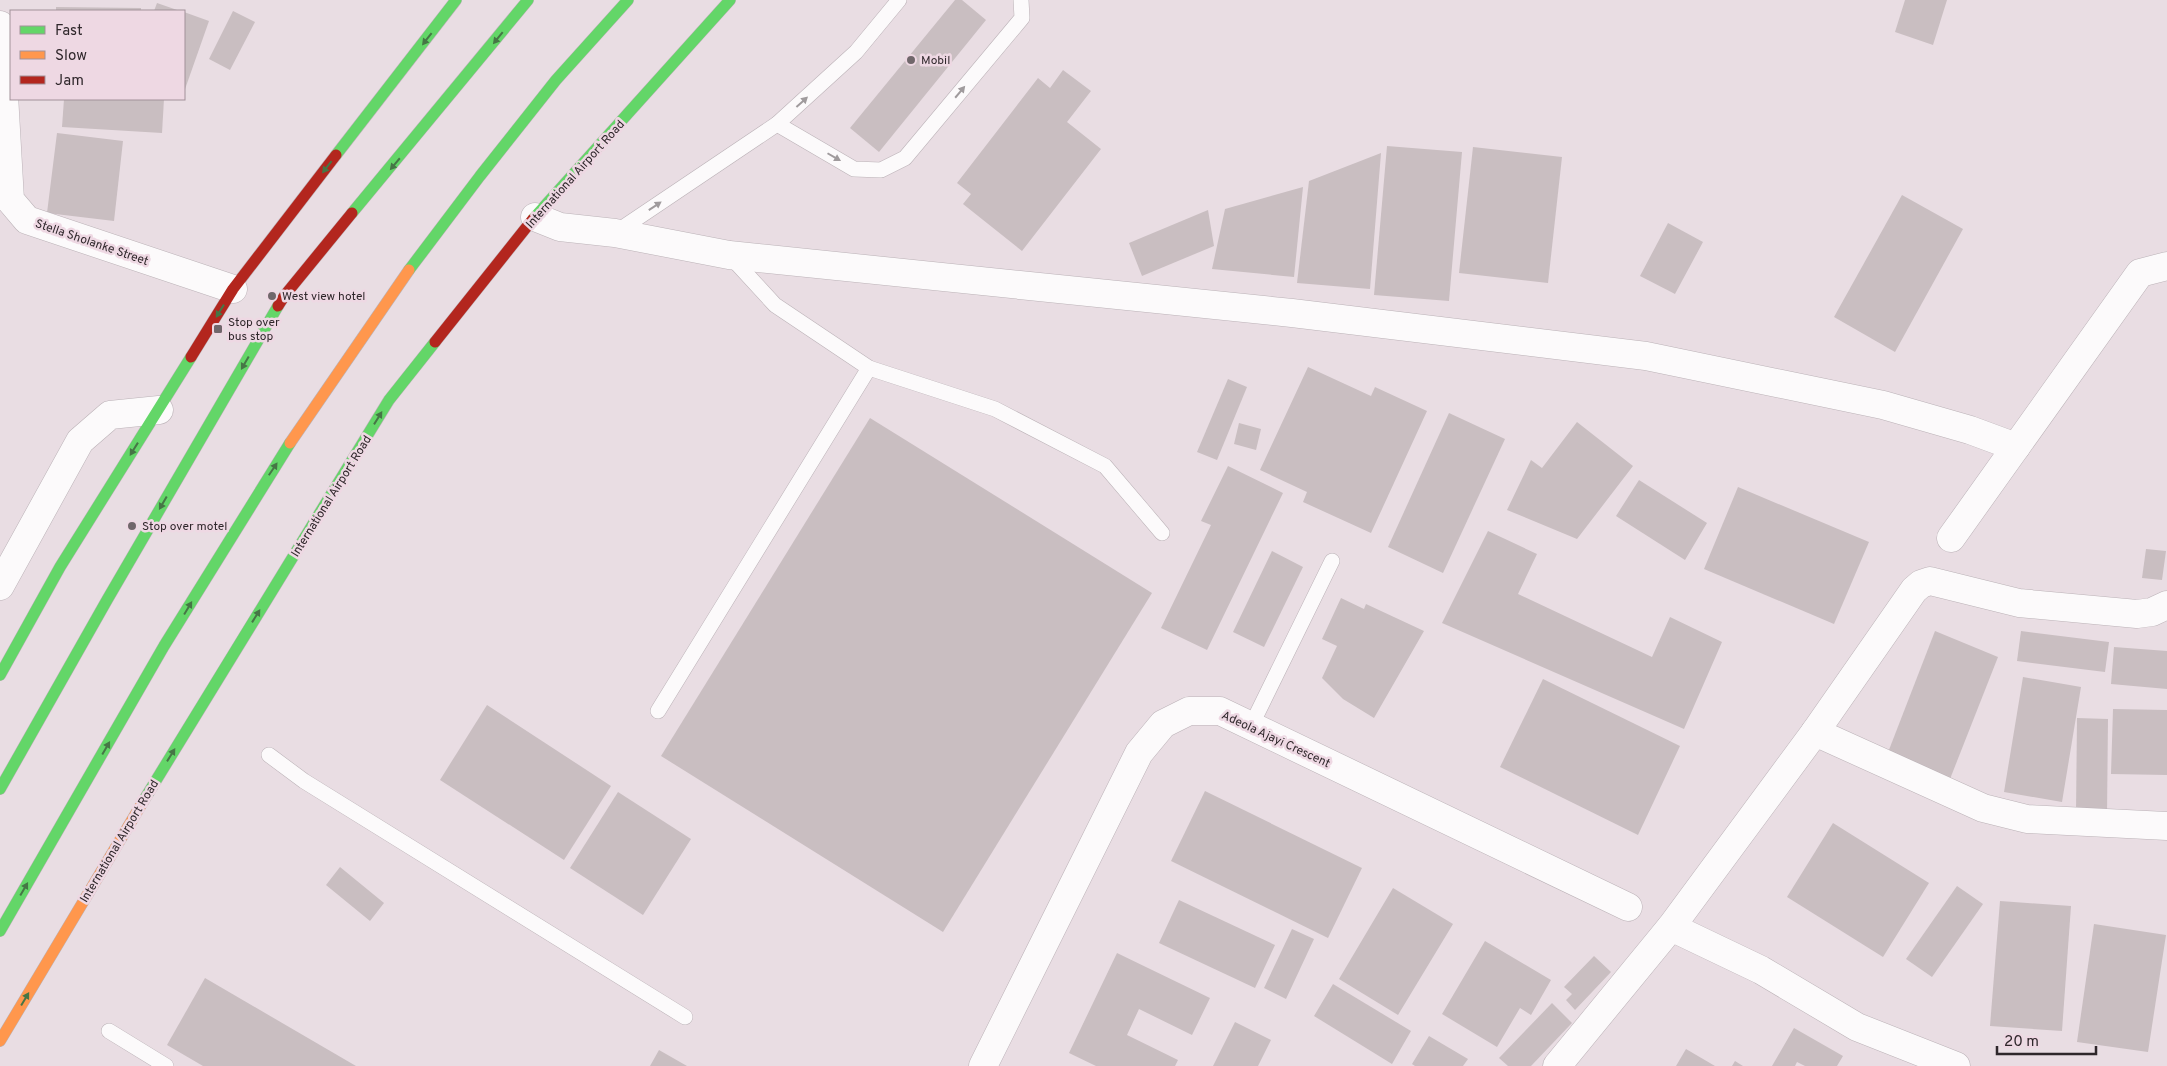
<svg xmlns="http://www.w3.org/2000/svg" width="2167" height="1066" font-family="Overpass,sans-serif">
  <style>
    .building { fill: #c9bec1 }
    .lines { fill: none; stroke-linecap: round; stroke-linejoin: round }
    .lane-casing { stroke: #bbb2b7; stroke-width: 16 }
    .street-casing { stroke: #bbb2b7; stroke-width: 29 }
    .fast-casing { stroke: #bbb2b7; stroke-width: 12 }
    .slow-casing { stroke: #bbb2b7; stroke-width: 12 }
    .jam-casing { stroke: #bbb2b7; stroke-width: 12 }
    .lane { stroke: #fcfafb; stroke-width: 15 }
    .street { stroke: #fcfafb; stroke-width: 28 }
    .fast { stroke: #63d668; stroke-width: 11 }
    .slow { stroke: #ff974d; stroke-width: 11 }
    .jam { stroke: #b3261e; stroke-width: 11 }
    .oneway { fill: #467646 }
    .oneway2 { fill: #a09b9d }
    .poi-dot { fill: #70676b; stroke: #eed8e3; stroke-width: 2 }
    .labels { text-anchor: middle; stroke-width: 5; stroke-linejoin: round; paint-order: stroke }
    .poi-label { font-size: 12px; fill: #2f272b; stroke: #eed8e3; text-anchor: start }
    .street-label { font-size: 12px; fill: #2f272b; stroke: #eed8e3 }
  </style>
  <rect width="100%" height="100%" fill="#e9dde3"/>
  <!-- building -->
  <g class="building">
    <polygon points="955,0 962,0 986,20 879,152 850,128"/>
    <polygon points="1905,0 1947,0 1933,45 1895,32"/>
    <polygon points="157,3 180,11 154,11"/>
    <polygon points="56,7 141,8 141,11 56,11"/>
    <polygon points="233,11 255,22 230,70 209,59"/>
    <polygon points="184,12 209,21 184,92"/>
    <polygon points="1063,70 1091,91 1067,122 1101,149 1022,251 963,204 971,194 957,183 1038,78 1050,88"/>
    <polygon points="64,99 164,99 162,133 62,127"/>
    <polygon points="57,133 123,141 114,221 47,213"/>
    <polygon points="1387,146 1462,152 1449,301 1374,295"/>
    <polygon points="1473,147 1562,157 1548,283 1459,273"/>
    <polygon points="1381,153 1370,289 1297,283 1309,181"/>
    <polygon points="1303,187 1294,277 1212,269 1225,209"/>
    <polygon points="1902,195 1963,229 1895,352 1834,317"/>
    <polygon points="1208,210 1214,246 1142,276 1129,243"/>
    <polygon points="1668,223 1703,242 1675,294 1640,276"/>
    <polygon points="1308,367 1371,396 1375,387 1427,411 1371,533 1303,502 1307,492 1260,470"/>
    <polygon points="1228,379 1247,387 1217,460 1197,452"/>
    <polygon points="1449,413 1505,439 1443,573 1388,547"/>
    <polygon points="870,418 1152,593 943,932 661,756"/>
    <polygon points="1577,422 1633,466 1577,539 1507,510 1531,460 1542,468"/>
    <polygon points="1239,423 1261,429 1256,450 1234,444"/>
    <polygon points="1228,466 1283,493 1207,650 1161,628 1211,525 1201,521"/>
    <polygon points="1639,480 1707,523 1685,560 1616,516"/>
    <polygon points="1738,487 1869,542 1834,624 1704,569"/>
    <polygon points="1488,531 1537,554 1518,594 1652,657 1670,617 1722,642 1684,729 1442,623"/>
    <polygon points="2146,549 2166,551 2162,580 2142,578"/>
    <polygon points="1272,551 1303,567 1264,647 1233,632"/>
    <polygon points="1341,598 1364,609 1366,604 1424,631 1374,718 1343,699 1322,678 1337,646 1322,639"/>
    <polygon points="1935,631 1998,657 1950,779 1887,755"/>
    <polygon points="2021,631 2109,642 2105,672 2017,661"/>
    <polygon points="2114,647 2167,651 2167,689 2111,684"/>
    <polygon points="2023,677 2081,687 2062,802 2004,792"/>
    <polygon points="1543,679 1680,746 1638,835 1500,767"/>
    <polygon points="487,705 611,786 564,860 440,780"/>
    <polygon points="2113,709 2167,710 2167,775 2111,774"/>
    <polygon points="2077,718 2108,719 2107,814 2076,814"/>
    <polygon points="1205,791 1362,868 1328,938 1171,861"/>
    <polygon points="618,792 691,839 643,915 570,868"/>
    <polygon points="1833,823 1929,883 1883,957 1787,897"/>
    <polygon points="340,867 384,903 370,921 326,885"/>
    <polygon points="1957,886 1983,904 1932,977 1906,959"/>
    <polygon points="1393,888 1453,924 1398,1015 1339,979"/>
    <polygon points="1179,900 1275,945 1255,988 1159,943"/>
    <polygon points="2000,901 2071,906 2062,1031 1990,1026"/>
    <polygon points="2094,924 2166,935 2148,1052 2077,1042"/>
    <polygon points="1292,929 1314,939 1286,999 1264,988"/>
    <polygon points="1485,941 1551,980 1531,1015 1520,1008 1497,1047 1442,1014"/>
    <polygon points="1117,953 1210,998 1192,1035 1139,1009 1127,1035 1178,1060 1175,1066 1096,1066 1069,1053"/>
    <polygon points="1594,956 1611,972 1575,1010 1566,1000 1572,994 1564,987"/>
    <polygon points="205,978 356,1066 203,1066 167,1045"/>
    <polygon points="1333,984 1411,1031 1392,1064 1314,1016"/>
    <polygon points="1552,1003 1572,1023 1531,1066 1508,1066 1499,1058"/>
    <polygon points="1235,1022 1271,1040 1258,1066 1213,1066"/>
    <polygon points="1794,1028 1843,1056 1837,1066 1805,1066 1797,1062 1795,1066 1772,1066"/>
    <polygon points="1429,1036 1468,1059 1463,1066 1415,1066 1412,1064"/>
    <polygon points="1686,1049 1715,1066 1676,1066"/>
    <polygon points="659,1050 687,1066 650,1066"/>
    <polygon points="1735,1061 1743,1066 1732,1066"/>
  </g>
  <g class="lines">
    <defs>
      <g id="lane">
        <polyline points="777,124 854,169 881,170 905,158 1022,18 1021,0"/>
        <polyline points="615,233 777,124 856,52 899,0"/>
        <polyline points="730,256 775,305 869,368 995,409 1105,466 1162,533"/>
        <polyline points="658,711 869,368"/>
        <polyline points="1251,726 1332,561"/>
        <polyline points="269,755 304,781 685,1017"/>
        <polyline points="109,1031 166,1066"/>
      </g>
      <g id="street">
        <polyline points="0,25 10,200 27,220 233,289"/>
        <polyline points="535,217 560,227 615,233 729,255 1292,313 1646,356 1883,405 1970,430 2016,447"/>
        <polyline points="1951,538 2140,273 2167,266"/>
        <polyline points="0,586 80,441 110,415 159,410"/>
        <polyline points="1815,732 1983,808 2027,819 2167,826"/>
        <polyline points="1671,927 1815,732 1914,590 1921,584 1930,581 2019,603 2137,614 2152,612 2167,605"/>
        <polyline points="983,1066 1139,753 1163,724 1189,711 1220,711 1628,907"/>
        <polyline points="1557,1066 1671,927 1761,970 1857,1027 1956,1066"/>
      </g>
      <g id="fast">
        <polyline points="336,155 456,0"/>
        <polyline points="352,213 528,0"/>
        <polyline points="533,219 730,0"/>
        <polyline points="409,270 480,176 556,80 628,0"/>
        <polyline points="0,675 60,567 191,357"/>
        <polyline points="0,789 107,600 278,306"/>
        <polyline points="144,800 389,400 435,342"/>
        <polyline points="0,931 164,646 290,443"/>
      </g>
      <g id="slow">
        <polyline points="290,443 409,270"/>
        <polyline points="0,1041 144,800"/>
      </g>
      <g id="jam">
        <polyline points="278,306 285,295 352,213"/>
        <polyline points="435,342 533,219"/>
        <polyline points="191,357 233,289 336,155"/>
      </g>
    </defs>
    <!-- lane casing -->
    <use href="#lane" class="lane-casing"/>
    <!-- street casing -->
    <use href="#street" class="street-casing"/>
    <!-- fast casing -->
    <use href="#fast" class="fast-casing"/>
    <!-- slow casing -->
    <use href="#slow" class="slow-casing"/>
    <!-- jam casing -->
    <use href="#jam" class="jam-casing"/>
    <!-- lane -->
    <use href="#lane" class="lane"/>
    <!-- street -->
    <use href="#street" class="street"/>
    <!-- fast -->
    <use href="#fast" class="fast"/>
    <!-- slow -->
    <use href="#slow" class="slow"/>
    <!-- jam -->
    <use href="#jam" class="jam"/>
  </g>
  <!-- one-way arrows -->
  <defs><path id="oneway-solid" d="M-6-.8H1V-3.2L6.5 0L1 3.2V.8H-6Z" transform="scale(1.25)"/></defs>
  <g class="oneway">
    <use href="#oneway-solid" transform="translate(498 38) rotate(129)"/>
    <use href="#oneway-solid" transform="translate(427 39) rotate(128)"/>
    <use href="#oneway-solid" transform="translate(395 164) rotate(130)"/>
    <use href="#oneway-solid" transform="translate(327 167) rotate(128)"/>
    <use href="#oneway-solid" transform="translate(220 311) rotate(122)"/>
    <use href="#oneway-solid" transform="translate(245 363) rotate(120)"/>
    <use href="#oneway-solid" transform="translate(378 418) rotate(-58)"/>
    <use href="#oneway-solid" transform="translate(134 449) rotate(122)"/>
    <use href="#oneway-solid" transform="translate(273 469) rotate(-56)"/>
    <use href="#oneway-solid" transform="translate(163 503) rotate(120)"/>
    <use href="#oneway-solid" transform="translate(188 608) rotate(-59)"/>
    <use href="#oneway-solid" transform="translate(256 616) rotate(-58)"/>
    <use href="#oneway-solid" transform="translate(106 748) rotate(-60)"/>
    <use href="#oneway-solid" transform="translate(171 755) rotate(-58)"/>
    <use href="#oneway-solid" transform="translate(24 889) rotate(-60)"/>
    <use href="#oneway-solid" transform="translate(25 999) rotate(-59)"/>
  </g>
  <g class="oneway2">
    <use href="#oneway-solid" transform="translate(960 92) rotate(-50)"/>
    <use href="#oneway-solid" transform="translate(802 102) rotate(-42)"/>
    <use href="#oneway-solid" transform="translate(834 157) rotate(30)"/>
    <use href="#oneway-solid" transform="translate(655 206) rotate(-34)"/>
  </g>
  <!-- markers -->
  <g class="poi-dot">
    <circle cx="911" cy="60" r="5"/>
    <circle cx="272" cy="296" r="5"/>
    <rect x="213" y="324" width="10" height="10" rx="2.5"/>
    <circle cx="132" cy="526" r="5"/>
  </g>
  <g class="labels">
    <!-- poi labels -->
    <g class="poi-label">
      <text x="921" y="64">Mobil</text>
      <text x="282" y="300">West view hotel</text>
      <text x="228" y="326">Stop over<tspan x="228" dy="14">bus stop</tspan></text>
      <text x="142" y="530">Stop over motel</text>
    </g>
    <!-- street labels -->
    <g class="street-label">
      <text transform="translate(575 174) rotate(-48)" y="4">International Airport Road</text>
      <text transform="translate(92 242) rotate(19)" y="4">Stella Sholanke Street</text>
      <text transform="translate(331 496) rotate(-58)" y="4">International Airport Road</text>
      <text transform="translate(1276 739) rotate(25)" y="4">Adeola Ajayi Crescent</text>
      <text transform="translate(119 841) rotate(-59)" y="4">International Airport Road</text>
    </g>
  </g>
  <!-- legend -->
  <rect x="10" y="10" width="175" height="90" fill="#eed8e3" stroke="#a29199"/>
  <rect x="20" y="26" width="25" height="8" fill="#63d668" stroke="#a29199"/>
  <text x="55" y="35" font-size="15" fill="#2f272b">Fast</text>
  <rect x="20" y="51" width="25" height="8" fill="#ff974d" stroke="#a29199"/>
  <text x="55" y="60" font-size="15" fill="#2f272b">Slow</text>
  <rect x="20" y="76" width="25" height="8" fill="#b3261e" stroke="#a29199"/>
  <text x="55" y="85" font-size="15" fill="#2f272b">Jam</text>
  <!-- scale -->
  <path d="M1997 1046v8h99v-8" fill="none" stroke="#2f272b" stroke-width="2.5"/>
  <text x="2004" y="1046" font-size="15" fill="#2f272b" stroke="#eed8e3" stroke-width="4" paint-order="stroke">20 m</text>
</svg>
